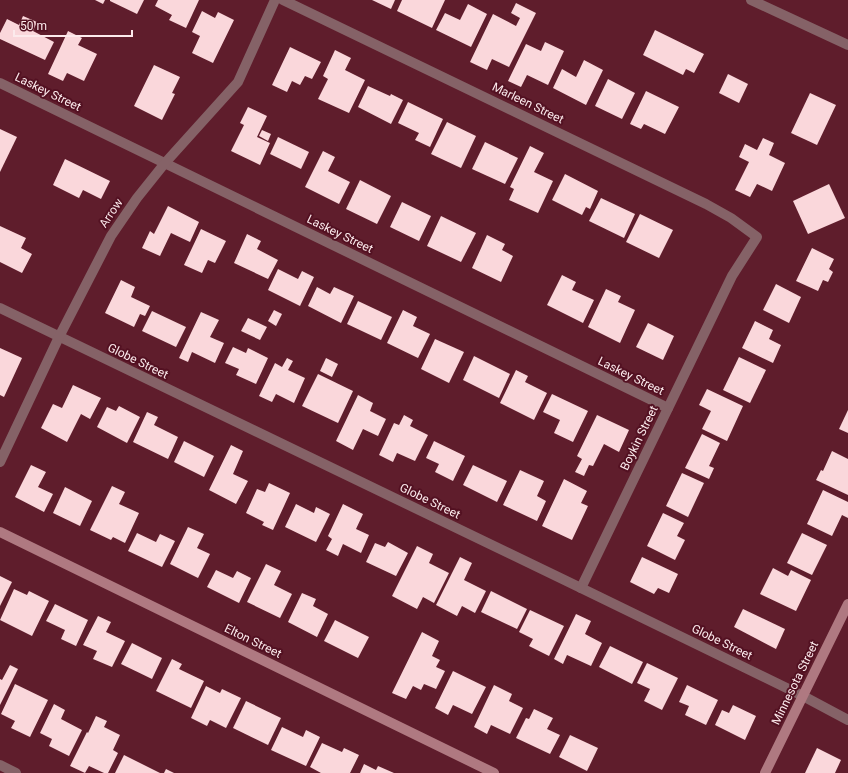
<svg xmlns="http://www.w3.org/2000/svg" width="848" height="773" font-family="Roboto,sans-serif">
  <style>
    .building { fill: #fad7db }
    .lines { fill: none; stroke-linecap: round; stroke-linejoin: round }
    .street { stroke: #856267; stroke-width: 10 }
    .secondary { stroke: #af7981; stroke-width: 10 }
    .labels { text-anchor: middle; stroke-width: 4; stroke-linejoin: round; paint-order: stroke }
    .street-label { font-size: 12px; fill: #fceaec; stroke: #531122 }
  </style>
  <rect width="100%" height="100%" fill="#5f1d2c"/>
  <!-- building -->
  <g class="building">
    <polygon points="95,0 105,0 103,4"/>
    <polygon points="110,0 144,0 137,14 110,1"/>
    <polygon points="158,0 199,0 186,28 169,20 172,15 155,6"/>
    <polygon points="372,0 395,0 391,9"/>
    <polygon points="402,0 445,0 432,28 397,11"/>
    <polygon points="516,3 536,13 509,67 492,59 487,70 470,62 493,14 516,26 520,18 511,13"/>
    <polygon points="468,4 487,14 471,47 436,30 445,13 460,20"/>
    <polygon points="202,11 215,18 218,12 234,20 213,63 192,53 200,36 192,32"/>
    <polygon points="23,16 37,22 33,31 54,42 45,60 0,39 0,33 7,19 19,25"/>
    <polygon points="655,30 704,54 694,73 686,69 683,75 643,55"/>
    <polygon points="68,31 82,38 78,45 97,54 84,81 67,73 63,81 48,74"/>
    <polygon points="545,42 564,51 548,85 527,75 521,87 508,81 526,44 541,51"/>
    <polygon points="290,47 321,62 312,79 305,76 300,85 292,81 287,92 272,85"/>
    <polygon points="335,50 351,58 345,70 365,80 349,113 318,99 328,79 323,76"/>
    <polygon points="584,60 603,70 586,105 553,88 562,69 576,77"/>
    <polygon points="154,65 180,77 172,93 175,94 162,120 134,106"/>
    <polygon points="728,74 748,84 739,103 719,93"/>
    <polygon points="608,79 635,93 622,119 595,106"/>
    <polygon points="368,86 390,96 391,94 403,100 391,124 358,107"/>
    <polygon points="646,91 679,107 665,134 644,124 641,129 630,124"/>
    <polygon points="810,93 836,105 817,145 791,133"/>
    <polygon points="408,102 443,119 430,147 415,140 419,133 398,123"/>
    <polygon points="248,107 267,116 257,137 270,143 260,165 231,151 244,125 240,123"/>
    <polygon points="447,122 476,136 461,168 431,154"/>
    <polygon points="0,129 17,137 0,172"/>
    <polygon points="262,130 271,134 268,141 259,136"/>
    <polygon points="278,137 309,152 301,169 270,154"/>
    <polygon points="763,138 774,143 769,155 785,163 772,191 757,184 750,197 735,190 749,162 739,157 745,144 757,150"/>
    <polygon points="485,142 518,158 505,184 472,169"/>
    <polygon points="530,146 544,153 534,172 553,181 538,213 509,200 514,189 510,187"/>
    <polygon points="323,151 335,157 328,171 350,182 339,204 305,187"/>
    <polygon points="65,159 110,181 101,199 83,190 79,198 53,185"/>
    <polygon points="565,174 598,191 590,209 586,207 582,215 552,200"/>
    <polygon points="360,180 391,196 377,224 346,209"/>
    <polygon points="829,184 845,218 808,234 793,201"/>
    <polygon points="601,198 635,214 624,238 589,221"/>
    <polygon points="402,202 431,216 419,241 390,227"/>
    <polygon points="168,206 199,222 190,242 171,233 160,256 142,248 150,231 154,234"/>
    <polygon points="640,214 673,230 659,258 626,242"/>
    <polygon points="441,216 476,233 461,262 427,246"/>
    <polygon points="0,226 26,238 21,248 32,254 22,273 0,262"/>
    <polygon points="201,229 226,241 215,263 208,260 202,273 184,265"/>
    <polygon points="247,234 261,241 257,249 278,260 268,279 234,263"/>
    <polygon points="487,235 505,244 502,250 513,256 501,282 472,268"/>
    <polygon points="812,248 834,259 829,269 833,272 828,282 823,280 818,291 796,281"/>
    <polygon points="278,269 298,279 302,271 314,277 300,306 268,290"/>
    <polygon points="562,275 576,282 572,290 594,300 583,323 547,305"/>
    <polygon points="121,280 135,287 131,297 150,306 145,316 140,314 134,327 105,313"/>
    <polygon points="776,284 801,297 789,323 763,310"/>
    <polygon points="317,287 330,294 334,287 354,296 341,323 308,306"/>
    <polygon points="606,289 621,296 618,302 635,310 620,343 588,327"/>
    <polygon points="358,301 392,317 381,340 347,324"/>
    <polygon points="274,310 282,314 276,326 268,321"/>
    <polygon points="403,310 417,317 413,326 430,334 418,358 387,343"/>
    <polygon points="152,311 186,327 176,347 142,331"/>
    <polygon points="201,312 219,320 210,337 224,343 215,363 192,352 188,362 179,358"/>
    <polygon points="248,318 267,327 260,340 241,331"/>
    <polygon points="755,321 773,330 769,339 781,345 773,363 742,348"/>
    <polygon points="648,323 674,336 663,360 636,347"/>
    <polygon points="435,339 464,352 449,383 421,369"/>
    <polygon points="233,347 246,353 248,348 268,358 256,384 236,375 239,369 225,363"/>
    <polygon points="0,348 22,358 4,397 0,395"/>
    <polygon points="474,356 510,374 499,398 463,380"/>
    <polygon points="739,357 766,370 750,403 723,390"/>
    <polygon points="287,358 293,361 288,370 305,378 294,403 276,394 272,402 259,396 275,363 282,367"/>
    <polygon points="326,358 338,364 332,377 320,371"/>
    <polygon points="516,370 528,376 525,382 547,393 534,420 500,403"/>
    <polygon points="318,374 353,391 338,423 302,406"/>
    <polygon points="73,385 101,398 90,419 81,414 67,442 41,428 53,404 62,408"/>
    <polygon points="707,389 743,406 727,441 702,429 711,411 699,405"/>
    <polygon points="552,394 588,411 573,442 554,433 560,420 543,412"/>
    <polygon points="358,395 373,403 370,411 386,419 378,436 363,429 353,450 336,441"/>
    <polygon points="119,406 140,417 127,443 97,427 107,407 116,411"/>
    <polygon points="848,410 848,433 839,429"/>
    <polygon points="147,412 158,417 154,425 178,437 168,459 133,442"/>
    <polygon points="404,415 413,420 410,426 428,435 415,461 397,453 393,462 379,455 394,423 399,425"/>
    <polygon points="597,415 629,430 619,452 604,444 593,466 589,465 584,476 575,472 582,459 577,456"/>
    <polygon points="702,434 720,443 709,466 714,468 709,479 685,468"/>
    <polygon points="184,441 214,456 204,477 174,462"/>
    <polygon points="434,441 465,456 453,481 435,472 439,464 426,458"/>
    <polygon points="231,445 243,451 233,474 248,481 236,504 209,490"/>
    <polygon points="832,451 848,459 848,495 816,480 821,470 823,471"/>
    <polygon points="31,465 46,472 38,487 53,494 44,512 15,497"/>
    <polygon points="473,465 507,481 497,502 463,485"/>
    <polygon points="520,470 544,481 537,496 546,501 537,521 503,505"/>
    <polygon points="682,473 704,483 688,517 666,506"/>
    <polygon points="564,479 587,491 581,503 588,506 572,540 542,526"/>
    <polygon points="269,483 290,493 273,530 262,525 264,522 246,513 257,489 265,492"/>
    <polygon points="112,486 125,492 119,504 139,513 125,543 113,537 111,540 90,530"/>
    <polygon points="65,487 92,501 80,526 53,513"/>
    <polygon points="823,490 848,502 848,518 842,515 832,536 807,524"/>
    <polygon points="296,504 314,513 316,507 330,514 316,542 285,527"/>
    <polygon points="343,504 363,514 356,529 369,535 361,553 343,544 338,556 326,550 332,539 328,536"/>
    <polygon points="663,513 684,523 677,536 685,540 675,560 647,546"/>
    <polygon points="188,527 204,534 197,548 210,554 198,578 170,564"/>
    <polygon points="137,533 156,542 160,534 175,541 162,567 128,551"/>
    <polygon points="802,533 827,545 812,575 787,563"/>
    <polygon points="388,542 408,553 396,576 366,562 375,543 385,547"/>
    <polygon points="417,546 433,554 429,563 449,573 434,603 423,597 417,609 392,596"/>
    <polygon points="460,557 472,563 464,580 486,591 475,613 462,606 457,616 436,605"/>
    <polygon points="642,557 678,574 669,593 658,588 654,594 630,582"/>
    <polygon points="266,564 281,571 274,585 292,594 280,618 247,602"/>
    <polygon points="773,568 788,576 791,570 811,580 796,611 760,594"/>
    <polygon points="216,570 233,578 237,571 251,578 239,603 207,587"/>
    <polygon points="0,576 12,582 0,606"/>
    <polygon points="14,589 27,595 29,591 49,601 32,636 0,620"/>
    <polygon points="491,591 527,609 517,629 481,612"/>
    <polygon points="302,593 316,599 313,606 328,614 317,637 288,622"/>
    <polygon points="55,604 88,620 76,646 61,639 65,630 46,621"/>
    <polygon points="743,609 785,629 776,649 734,627"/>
    <polygon points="530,610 564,626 549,656 529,646 533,639 519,632"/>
    <polygon points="576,614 591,621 585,634 602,643 591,666 567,655 563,664 554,659"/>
    <polygon points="98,616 111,622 106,632 125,641 112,667 93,659 97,651 83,645"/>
    <polygon points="335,620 369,637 358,658 324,641"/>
    <polygon points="422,632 439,641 432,656 440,660 436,667 445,671 436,689 424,684 421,690 413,686 406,699 392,693"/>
    <polygon points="132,643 162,658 152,679 121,664"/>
    <polygon points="610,646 643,662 632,684 599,667"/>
    <polygon points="172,659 182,664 179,669 204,681 191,708 156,691"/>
    <polygon points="647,663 678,678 662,710 644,701 650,689 637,683"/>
    <polygon points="10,665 18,669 0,705 0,679 2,680"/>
    <polygon points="453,671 486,687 472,714 453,705 448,715 435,708"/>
    <polygon points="15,684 48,700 30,737 11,728 15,721 1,714"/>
    <polygon points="494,685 512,694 509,701 523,708 510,734 491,725 487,734 474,727"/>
    <polygon points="687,685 718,700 706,725 685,715 689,706 679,702"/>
    <polygon points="206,686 220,693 222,689 241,698 226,728 210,720 207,726 191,718"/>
    <polygon points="246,701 281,718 268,745 233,728"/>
    <polygon points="54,704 65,710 61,719 82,730 69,756 49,746 52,739 40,733"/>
    <polygon points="733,705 756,716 745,740 715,725 722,710 729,713"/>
    <polygon points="534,709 553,718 547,729 560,735 550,754 516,738 526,718 529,719"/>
    <polygon points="96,716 107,721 104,727 120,735 113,750 118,753 108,773 104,773 89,766 85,773 70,766 87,732 88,733"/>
    <polygon points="282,727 303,737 306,730 320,737 306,766 271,750"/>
    <polygon points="570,735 598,748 587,771 559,757"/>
    <polygon points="322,743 342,752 344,748 359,755 350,773 321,773 310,767"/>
    <polygon points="817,748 841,760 835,773 805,773"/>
    <polygon points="124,755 160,773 115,773"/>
    <polygon points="364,764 376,770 378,766 394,773 360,773"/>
    <polygon points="166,769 174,773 164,773"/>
  </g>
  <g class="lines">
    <!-- street -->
    <g class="street">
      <polyline points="283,0 706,204 731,218 757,237 732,276 581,588"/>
      <polyline points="751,0 848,45"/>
      <polyline points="0,83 668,408"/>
      <polyline points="0,308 581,588 803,696 848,720"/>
      <polyline points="0,462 59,337 111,236 137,198 165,163 238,82 275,0"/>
      <polyline points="0,765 16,773"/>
    </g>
    <!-- secondary -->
    <g class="secondary">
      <polyline points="0,532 494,773"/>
      <polyline points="765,773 848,604"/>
    </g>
  </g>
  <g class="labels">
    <!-- street labels -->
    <g class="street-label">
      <text transform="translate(48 92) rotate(26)" y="4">Laskey Street</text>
      <text transform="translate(528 103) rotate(26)" y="4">Marleen Street</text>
      <text transform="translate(111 213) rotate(-56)" y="4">Arrow</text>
      <text transform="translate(340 234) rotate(26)" y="4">Laskey Street</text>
      <text transform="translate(138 361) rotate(26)" y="4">Globe Street</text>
      <text transform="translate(631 376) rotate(26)" y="4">Laskey Street</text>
      <text transform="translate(639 438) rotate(-64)" y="4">Boykin Street</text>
      <text transform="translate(430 501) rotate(26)" y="4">Globe Street</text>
      <text transform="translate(253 641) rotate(26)" y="4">Elton Street</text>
      <text transform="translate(722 642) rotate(26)" y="4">Globe Street</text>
      <text transform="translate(795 683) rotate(-64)" y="4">Minnesota Street</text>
    </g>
  </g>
  <!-- scale -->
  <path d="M14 30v6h118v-6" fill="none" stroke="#fceaec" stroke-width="2"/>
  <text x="20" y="30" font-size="12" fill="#fceaec" stroke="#531122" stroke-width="3" paint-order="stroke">50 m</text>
</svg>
